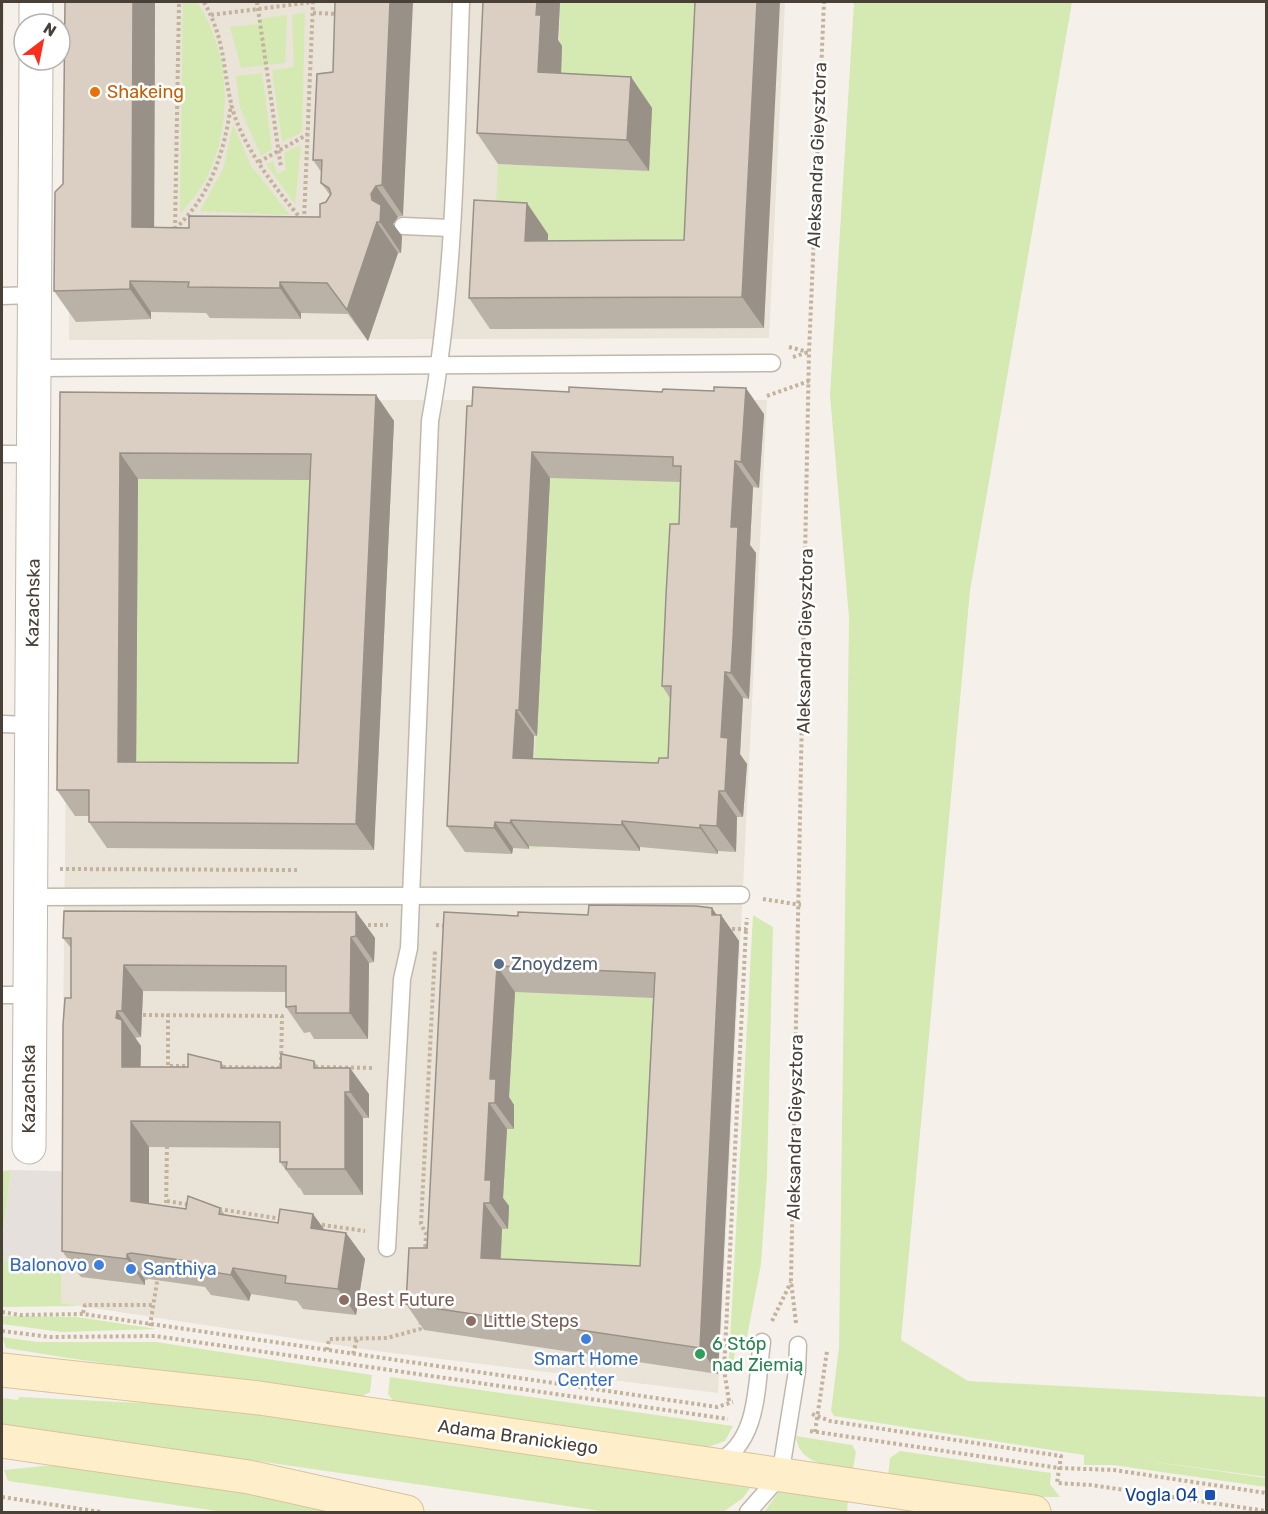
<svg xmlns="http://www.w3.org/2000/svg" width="1268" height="1514" font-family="Rubik,sans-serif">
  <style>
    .residential { fill: #e9e3d8 }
    .industrial { fill: #e5e0db }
    .green { fill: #d5e9b3 }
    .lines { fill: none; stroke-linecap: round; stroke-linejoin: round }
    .lane-casing { stroke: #c1b8ac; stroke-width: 19 }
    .street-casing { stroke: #c1b8ac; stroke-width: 35 }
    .secondary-casing { stroke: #d8c49c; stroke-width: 35 }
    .path { stroke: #c3b39d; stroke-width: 4; stroke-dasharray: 3 3; stroke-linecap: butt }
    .lane { stroke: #fff; stroke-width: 16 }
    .street { stroke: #fff; stroke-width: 33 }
    .secondary { stroke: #ffeeca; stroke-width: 33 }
    .wall { fill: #bbb2a7; fill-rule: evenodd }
    .shaded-wall { fill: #999188 }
    .building { fill: #dacfc2; stroke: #999188; stroke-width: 1.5; fill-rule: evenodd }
    .food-dot { fill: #e8710a; stroke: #fff; stroke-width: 2 }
    .service-dot { fill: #5c6f8a; stroke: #fff; stroke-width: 2 }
    .shop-dot { fill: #3f7fe0; stroke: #fff; stroke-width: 2 }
    .education-dot { fill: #8d6e63; stroke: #fff; stroke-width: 2 }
    .leisure-dot { fill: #2e9e5b; stroke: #fff; stroke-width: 2 }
    .transit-dot { fill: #1a4fb4; stroke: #fff; stroke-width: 2 }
    .labels { text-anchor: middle; stroke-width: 5; stroke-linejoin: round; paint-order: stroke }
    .food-label { font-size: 18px; fill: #c56008; stroke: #fff; text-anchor: start }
    .street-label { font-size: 18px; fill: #494138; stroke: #fff }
    .service-label { font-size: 18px; fill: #4e5e75; stroke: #fff; text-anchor: start }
    .shop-label { font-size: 18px; fill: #366cbe; stroke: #fff; text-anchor: end }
    .education-label { font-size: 18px; fill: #785e54; stroke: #fff; text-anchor: start }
    .leisure-label { font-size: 18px; fill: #27864d; stroke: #fff; text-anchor: start }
    .transit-label { font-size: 18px; fill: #164399; stroke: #fff; text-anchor: end }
  </style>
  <rect width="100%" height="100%" fill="#f5f1ea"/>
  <!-- residential -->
  <g class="residential">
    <polygon points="2,2 4,2 2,306"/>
    <polygon points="71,2 785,2 769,338 69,340"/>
    <polygon points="404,400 767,400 718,1393 384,1352 60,1303 70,402"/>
  </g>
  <!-- industrial -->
  <polygon class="industrial" points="11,1170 61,1171 61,1267 3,1260 3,1233"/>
  <!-- green -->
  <g class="green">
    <path d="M 183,2 L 197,2 C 230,51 234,123 207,177 C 201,190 189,203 180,214 Z"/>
    <polygon points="560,2 719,2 710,271 495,231 498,164 649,171 559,110"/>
    <polygon points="854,2 1072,2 970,591 901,1340 968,1381 1266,1397 1266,1477 1134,1459 1266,1478 1266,1487 1113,1465 1084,1465 1084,1455 834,1416 831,1411 839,1347 849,618 830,395"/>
    <polygon points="305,12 302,132 282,142 272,70 294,67 292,15"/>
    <polygon points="287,15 285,63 241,68 230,27 258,24 259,19"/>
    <polygon points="262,73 272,149 261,156 240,108 236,76"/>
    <polygon points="233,124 251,166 290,215 200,211 224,167"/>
    <polygon points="301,145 295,204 266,164 273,161 277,174 286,170 284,153"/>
    <polygon points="680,469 686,784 549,806 546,847 529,849 543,621 546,478"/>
    <polygon points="138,479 327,480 341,790 130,767 137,663"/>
    <polygon points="753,915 773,927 767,1176 761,1264 747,1337 737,1335 732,1374 728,1373 731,1323"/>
    <polygon points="515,992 673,999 659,1292 499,1284 502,1229 508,1229 503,1206 507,1129 513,1129 508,1105"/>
    <polygon points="11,1170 3,1233 4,1260 61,1267 61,1303 79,1306 2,1307 2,1171"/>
    <polygon points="2,1316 77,1317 157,1329 62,1332 2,1324"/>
    <path d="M 2,1337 L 38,1342 L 156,1342 L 372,1375 L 370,1392 L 361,1397 C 243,1380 124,1368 6,1348 Z"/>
    <polygon points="390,1377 733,1426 725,1441 708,1447 394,1402 388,1394"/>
    <polygon points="19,1397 181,1405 267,1415 750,1488 743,1498 723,1512 608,1512 2,1424 2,1398 18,1400"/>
    <path d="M 796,1436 L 852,1445 L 856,1452 L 853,1469 C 832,1466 798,1465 796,1436 Z"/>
    <polygon points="900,1451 1051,1473 1050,1484 1060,1497 1041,1497 888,1475 890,1458"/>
    <polygon points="43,1466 73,1466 260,1495 329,1512 224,1512 8,1481 4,1470"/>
    <polygon points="780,1490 848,1501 847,1512 764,1512"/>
  </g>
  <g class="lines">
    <defs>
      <g id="lane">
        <polyline points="403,226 450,228"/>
        <polyline points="2,296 35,295"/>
        <polyline points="35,368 772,363"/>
        <polyline points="2,454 34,454"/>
        <polyline points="2,724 32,725"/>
        <polyline points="30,897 741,895"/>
        <polyline points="2,995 30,995"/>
        <path d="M 387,1248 L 402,979 L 409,948 L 430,421 C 455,284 456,141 461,2"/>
        <path d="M 716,1463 C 760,1443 756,1383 762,1342"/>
        <polyline points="748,1512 780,1476 797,1371 798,1345"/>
      </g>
      <g id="street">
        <polyline points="36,24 36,2"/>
        <polyline points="29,1147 36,60"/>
      </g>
      <g id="secondary">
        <polyline points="2,1370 259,1398 1034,1512"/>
        <polyline points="2,1441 249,1477 407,1512"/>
      </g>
    </defs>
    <!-- lane casing -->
    <use href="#lane" class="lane-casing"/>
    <!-- street casing -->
    <use href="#street" class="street-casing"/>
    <!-- secondary casing -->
    <use href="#secondary" class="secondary-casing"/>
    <!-- path -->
    <g class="path">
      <path d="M 204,2 C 225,40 222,63 231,103 C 240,144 276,189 302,220"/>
      <polyline points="257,2 281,168"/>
      <polyline points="313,13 339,14"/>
      <polyline points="211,15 313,2"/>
      <polyline points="259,162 308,134"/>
      <polyline points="304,220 313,2"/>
      <polyline points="175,229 179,2"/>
      <path d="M 175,229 C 211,195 224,153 231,105"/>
      <polyline points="789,347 808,352"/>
      <polyline points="793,357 809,352"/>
      <polyline points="767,396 809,381"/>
      <polyline points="60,869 299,870"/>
      <polyline points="763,899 801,905"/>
      <polyline points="362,925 388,925"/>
      <polyline points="436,925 448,926"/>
      <polyline points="726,929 746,929 747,918"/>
      <polyline points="168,1014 168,1066 193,1066"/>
      <polyline points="137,1015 282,1016 281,1068 221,1067"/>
      <polyline points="315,1067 374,1068"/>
      <polyline points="167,1201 190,1205"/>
      <polyline points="166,1209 167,1144"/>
      <polyline points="219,1209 282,1219"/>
      <polyline points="316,1224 365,1231"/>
      <polyline points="425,1253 426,1234 421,1224 435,951"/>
      <polyline points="2,1312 20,1315 83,1314 717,1407 733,1402"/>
      <polyline points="83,1313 85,1305 153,1305"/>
      <polyline points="772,1321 791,1282"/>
      <polyline points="796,1323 791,1281 809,352 824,2"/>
      <polyline points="150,1326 158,1276"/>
      <polyline points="2,1331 50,1337 155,1336 728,1419"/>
      <polyline points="327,1350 329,1339 387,1338 420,1329 421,1321"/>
      <polyline points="353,1354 357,1339"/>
      <polyline points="729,1401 724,1370 746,929"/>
      <polyline points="812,1414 830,1421 1061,1456 1057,1483 1091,1485 1266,1511"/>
      <polyline points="810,1431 1059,1468 1114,1470 1266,1493"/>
      <polyline points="815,1432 827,1351"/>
      <polyline points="2,1497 101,1512"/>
    </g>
    <!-- lane -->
    <use href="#lane" class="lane"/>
    <!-- street -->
    <use href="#street" class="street"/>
    <!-- secondary -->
    <use href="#secondary" class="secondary"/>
  </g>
  <!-- wall -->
  <g class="wall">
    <polygon points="65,2 155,2 154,227 189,228 320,217 330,195 321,183 322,173 313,160 317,74 403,216 398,217 393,224 402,236 401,253 398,253 368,341 348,314 301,313 301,319 210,318 206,313 151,312 151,319 76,322 54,291 63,184"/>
    <polygon points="483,2 560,2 558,40 562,46 561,73 631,77 652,108 649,171 498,164 477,133"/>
    <polygon points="695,2 764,328 490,329 469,298 548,234 548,241 684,240"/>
    <path d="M 60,392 L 376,395 L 394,421 L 374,850 L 107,848 L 89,822 L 89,816 L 75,816 L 57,790 ZM 138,479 L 310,480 L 298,763 L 136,762 Z"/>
    <path d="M 467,406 L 764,414 L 759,488 L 753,487 L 750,545 L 756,553 L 751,666 L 749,699 L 743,698 L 740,755 L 747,764 L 743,817 L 737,817 L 736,852 L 718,851 L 718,854 L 640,847 L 640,851 L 529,846 L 529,849 L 513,848 L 512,854 L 465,852 L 447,826 ZM 550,478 L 681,482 L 679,524 L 662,686 L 670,698 L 668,758 L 658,763 L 533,758 L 534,736 L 537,736 Z"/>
    <path d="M 712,908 L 717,915 L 721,915 L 739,941 L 718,1374 L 424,1330 L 406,1304 L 427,1248 L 444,912 L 518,916 L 588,915 ZM 515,992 L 653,998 L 640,1266 L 501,1259 L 502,1229 L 508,1229 L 509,1206 L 503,1198 L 507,1129 L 514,1129 L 514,1105 L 509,1097 Z"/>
    <polygon points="356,912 375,938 374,962 369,963 368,1039 314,1039 310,1032 304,1033 286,1007 286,992 143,991 141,1037 135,1038 141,1046 140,1067 188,1067 221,1062 225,1068 281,1068 314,1061 319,1068 369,1094 369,1118 363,1118 363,1195 304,1195 300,1188 299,1188 280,1162 280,1148 149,1147 149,1204 186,1209 220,1208 225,1215 346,1233 365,1259 356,1315 303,1309 297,1301 251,1294 249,1301 211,1295 205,1287 149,1279 145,1280 145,1285 81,1277 62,1251 71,998 71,948 63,938"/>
  </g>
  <!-- shaded-wall -->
  <g class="shaded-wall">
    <polygon points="133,2 155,2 154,258 132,227"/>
    <polygon points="390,2 413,2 403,216 382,185"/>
    <polygon points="537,2 560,2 558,40 562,46 560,103 538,72 536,15"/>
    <polygon points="757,2 780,2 764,328 742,297"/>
    <polygon points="631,77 652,108 649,171 627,140"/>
    <polygon points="376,186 398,217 393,224 402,236 401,253 380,222 371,194"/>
    <polygon points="527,203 548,234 547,272 525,241"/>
    <polygon points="377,222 398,253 368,341 347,310"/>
    <polygon points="130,281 151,312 151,319 130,289"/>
    <polygon points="280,282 301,313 301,319 280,288"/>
    <polygon points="746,388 764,414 759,488 741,462"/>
    <polygon points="376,395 394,421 374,850 356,824"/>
    <polygon points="532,452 550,478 537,736 519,710"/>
    <polygon points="120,453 138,479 136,788 118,762"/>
    <polygon points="735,461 753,487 750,545 756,553 749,699 731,673 731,527"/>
    <polygon points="725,672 743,698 740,754 747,764 743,817 725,791 721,737"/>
    <polygon points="516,710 534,736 532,784 513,758"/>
    <polygon points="719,791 737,817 736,852 717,826"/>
    <polygon points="511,820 529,846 529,849 510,823"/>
    <polygon points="622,821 640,847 640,851 622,825"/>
    <polygon points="495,822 513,848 512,854 494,828"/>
    <polygon points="700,825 718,851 718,854 700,828"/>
    <polygon points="712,908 720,920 721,915 739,941 718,1374 700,1348"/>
    <polygon points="356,912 375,938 374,962 356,936"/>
    <polygon points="351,937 369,963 368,1039 350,1013"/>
    <polygon points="124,965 143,991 141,1037 122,1011"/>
    <polygon points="497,966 515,992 509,1097 514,1105 514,1129 495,1103 490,1079"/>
    <polygon points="117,1011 141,1046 140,1093 122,1067 116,1018"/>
    <polygon points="350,1068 369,1094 369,1118 350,1092"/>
    <polygon points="345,1092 363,1118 363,1195 345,1169"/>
    <polygon points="489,1103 507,1129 503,1198 509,1206 508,1229 490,1203 485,1180"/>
    <polygon points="131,1121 149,1147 149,1227 131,1201"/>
    <polygon points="484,1203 502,1229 499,1284 481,1258"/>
    <polygon points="313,1214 332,1240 311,1228"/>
    <polygon points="346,1233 365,1259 356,1315 338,1289"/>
    <polygon points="127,1254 145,1280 145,1285 127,1259"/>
    <polygon points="233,1268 251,1294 249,1301 231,1275"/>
  </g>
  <!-- building -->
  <g class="building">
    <polygon points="65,2 133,2 132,227 189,228 189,216 320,217 320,204 326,202 331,194 329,188 321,183 322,160 313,160 317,74 333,72 335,2 390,2 382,185 376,186 371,194 372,200 381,205 380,222 377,222 347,310 327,283 280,282 280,288 188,287 189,282 130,281 130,289 54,291 55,192 63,184"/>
    <polygon points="483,2 537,2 536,15 541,15 538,72 631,77 627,140 477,133"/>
    <polygon points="695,2 757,2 742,297 469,298 474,200 527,203 525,241 684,240"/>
    <path d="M 473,387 L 569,392 L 569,387 L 662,392 L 663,389 L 714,391 L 714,387 L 746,388 L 741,462 L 735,461 L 731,527 L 738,527 L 733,639 L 731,673 L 725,672 L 721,737 L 728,738 L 725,791 L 719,791 L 717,826 L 700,825 L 700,828 L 622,821 L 622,825 L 511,820 L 510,823 L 495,822 L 494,828 L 447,826 L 467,406 L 472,406 ZM 532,452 L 673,457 L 673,466 L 681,466 L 679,524 L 670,524 L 666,595 L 662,686 L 671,686 L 668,758 L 659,758 L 658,763 L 513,758 L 516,710 L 519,710 Z"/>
    <path d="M 60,392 L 376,395 L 356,824 L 89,822 L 89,790 L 57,790 ZM 120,453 L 311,454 L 298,763 L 118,762 Z"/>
    <path d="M 589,905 L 696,906 L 712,908 L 712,915 L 721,915 L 700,1348 L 406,1304 L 409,1248 L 427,1248 L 444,912 L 518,916 L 518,912 L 588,915 ZM 497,966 L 655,973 L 640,1266 L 481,1258 L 484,1203 L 490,1203 L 491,1180 L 485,1180 L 489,1103 L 495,1103 L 496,1079 L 490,1079 Z"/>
    <polygon points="64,911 356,912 356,936 351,937 350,1013 296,1013 296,1006 286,1007 286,966 124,965 122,1011 117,1011 116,1018 122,1020 122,1067 188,1067 188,1054 221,1062 221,1068 281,1068 281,1054 314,1061 314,1068 350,1068 350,1092 345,1092 345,1169 286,1169 287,1162 280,1162 280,1122 131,1121 131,1201 186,1209 188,1196 220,1208 219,1214 278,1223 280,1209 313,1214 311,1228 346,1233 338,1289 285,1283 286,1276 233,1268 231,1275 193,1269 194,1262 131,1253 127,1254 127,1259 62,1251 63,1025 65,998 71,998 71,938 63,938"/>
  </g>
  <!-- markers -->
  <circle class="food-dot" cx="95" cy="92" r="6"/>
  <circle class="service-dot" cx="499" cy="964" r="6"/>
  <g class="shop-dot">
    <circle cx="99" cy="1265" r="6"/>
    <circle cx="131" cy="1269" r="6"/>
    <circle cx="586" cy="1339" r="6"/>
  </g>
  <g class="education-dot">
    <circle cx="344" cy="1300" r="6"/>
    <circle cx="471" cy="1321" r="6"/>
  </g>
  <circle class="leisure-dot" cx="700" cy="1354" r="6"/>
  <rect class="transit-dot" x="1204" y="1489" width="12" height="12" rx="3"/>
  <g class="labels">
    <!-- food labels -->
    <g class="food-label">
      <text x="107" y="98">Shakeing</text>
    </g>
    <!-- street labels -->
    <g class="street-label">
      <text transform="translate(817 155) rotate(-88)" y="6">Aleksandra Gieysztora</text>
      <text transform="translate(33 603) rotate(-89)" y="6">Kazachska</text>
      <text transform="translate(805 641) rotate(-89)" y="6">Aleksandra Gieysztora</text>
      <text transform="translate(29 1089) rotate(-90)" y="6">Kazachska</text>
      <text transform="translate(795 1127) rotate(-89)" y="6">Aleksandra Gieysztora</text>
      <text transform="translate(518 1437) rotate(8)" y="6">Adama Branickiego</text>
    </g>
    <!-- service labels -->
    <g class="service-label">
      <text x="511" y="970">Znoydzem</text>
    </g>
    <!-- shop labels -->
    <g class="shop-label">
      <text x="87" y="1271">Balonovo</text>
      <text x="143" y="1275" text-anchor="start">Santhiya</text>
      <text x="586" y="1365" text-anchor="middle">Smart Home<tspan x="586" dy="21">Center</tspan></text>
    </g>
    <!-- education labels -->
    <g class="education-label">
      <text x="356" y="1306">Best Future</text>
      <text x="483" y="1327">Little Steps</text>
    </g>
    <!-- leisure labels -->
    <g class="leisure-label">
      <text x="712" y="1350">6 Stóp<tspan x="712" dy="21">nad Ziemią</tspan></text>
    </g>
    <!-- transit labels -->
    <g class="transit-label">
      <text x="1198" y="1501">Vogla 04</text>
    </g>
  </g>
  <!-- border -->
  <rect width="1268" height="1514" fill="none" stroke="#494138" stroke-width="6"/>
  <!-- north arrow -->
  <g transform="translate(42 42) rotate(32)"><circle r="28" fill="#ffffff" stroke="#b6b3af" stroke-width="1.5"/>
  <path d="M0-4.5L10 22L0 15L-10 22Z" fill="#fb2d1b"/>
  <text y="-9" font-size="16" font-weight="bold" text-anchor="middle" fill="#494138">N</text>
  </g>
</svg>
